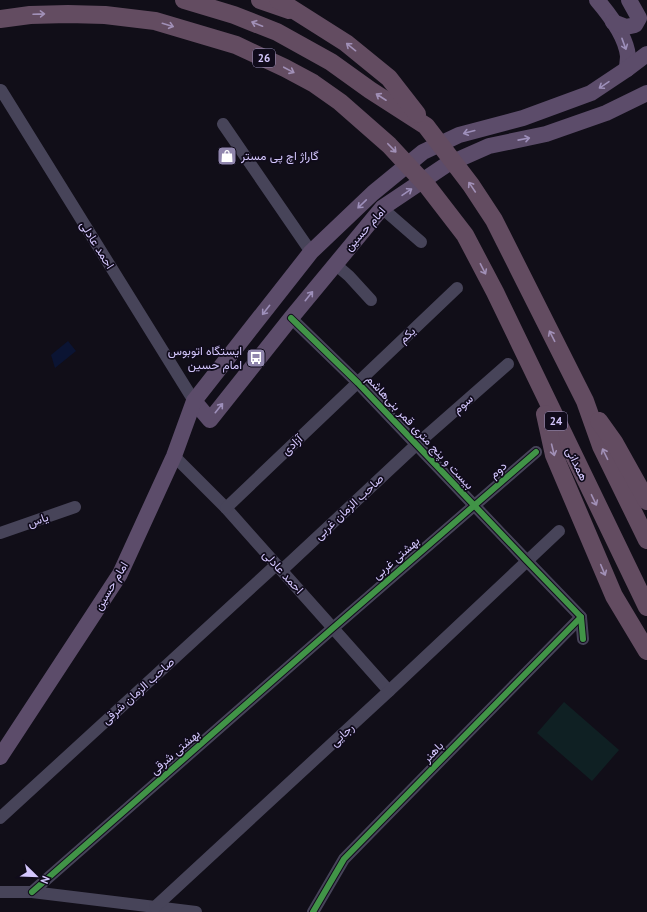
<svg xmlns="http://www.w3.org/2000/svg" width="647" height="912" font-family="'PT Sans',Vazirmatn,sans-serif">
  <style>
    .green { fill: #0f2023 }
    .water { fill: #0b1433 }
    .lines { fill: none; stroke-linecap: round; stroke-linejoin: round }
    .minor { stroke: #474459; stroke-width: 12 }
    .major { stroke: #5c4c6a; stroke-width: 16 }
    .highway { stroke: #634c61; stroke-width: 18 }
    .cycleway-casing { stroke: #100b1b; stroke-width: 8 }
    .cycleway { stroke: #419447; stroke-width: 6 }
    .oneway { stroke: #a190b7 }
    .oneway2 { stroke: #9e90bb }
    .labels { text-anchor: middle; stroke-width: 3.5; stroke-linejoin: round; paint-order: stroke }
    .shield { fill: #100b1b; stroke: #998fb9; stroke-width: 1 }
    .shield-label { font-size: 11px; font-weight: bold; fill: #d4c7fd }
    .poi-label { font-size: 12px; fill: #d4c7fd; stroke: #100b1b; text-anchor: start }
    .street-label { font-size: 12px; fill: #d4c7fd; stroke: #100b1b }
  </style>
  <rect width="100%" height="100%" fill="#110e18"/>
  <!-- green -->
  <polygon class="green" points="564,702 619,750 592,781 537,733"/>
  <!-- water -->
  <polygon class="water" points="68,341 76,351 55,368 51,355"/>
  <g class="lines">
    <!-- minor -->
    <g class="minor">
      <polyline points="1,90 194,401"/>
      <polyline points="223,124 311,252"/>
      <polyline points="382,208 421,242"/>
      <polyline points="335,264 349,276 371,300"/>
      <polyline points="291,318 358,383 527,561 581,617 583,639"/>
      <polyline points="174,456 226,508 389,691"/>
      <polyline points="226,508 457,288"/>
      <polyline points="0,533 75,507"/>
      <polyline points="282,570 417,444 508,364"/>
      <polyline points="0,818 276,565"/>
      <polyline points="0,892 32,892 196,912"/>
      <polyline points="32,892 333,628 536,452"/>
      <polyline points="155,907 389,691 559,531"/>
      <polyline points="313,912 344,859 581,617"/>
    </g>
    <!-- major -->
    <g class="major">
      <path d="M 597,0 C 609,14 626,37 628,56 C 628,60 627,65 627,69"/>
      <polyline points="613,22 626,27 635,25 639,18 629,0"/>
      <polyline points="194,401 210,420 291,318 382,208 446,165 489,146 546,134 606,113 647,93"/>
      <polyline points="0,757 120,574 174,456 194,401 311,252 373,193 423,152 459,135 523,118 591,93 627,69 647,54"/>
    </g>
    <!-- highway -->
    <g class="highway">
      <polyline points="184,0 234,15 277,32 331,62 370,90 426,126 471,185 494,220 585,401 601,446 647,540"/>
      <polyline points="260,0 289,10"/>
      <polyline points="278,0 346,43 389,78 417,114"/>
      <polyline points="0,19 30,15 68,14 105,15 155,21 236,45 285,68 313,83 340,102 389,145 428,187 465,235 495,292 647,607"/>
      <polyline points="545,414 554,455 614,596 647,651"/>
      <polyline points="599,421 614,442 647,501"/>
    </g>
    <defs>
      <g id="cycleway">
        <polyline points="291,318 358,383 527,561 581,617 583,639"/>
        <polyline points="32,892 333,628 536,452"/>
        <polyline points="313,912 344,859 581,617"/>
      </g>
    </defs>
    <!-- cycleway casing -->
    <use href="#cycleway" class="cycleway-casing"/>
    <!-- cycleway -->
    <use href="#cycleway" class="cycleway"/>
  </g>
  <!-- one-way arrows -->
  <defs><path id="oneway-shaft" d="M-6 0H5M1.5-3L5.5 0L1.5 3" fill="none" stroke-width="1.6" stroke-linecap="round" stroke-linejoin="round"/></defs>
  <g class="oneway">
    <use href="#oneway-shaft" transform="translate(39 14) rotate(-2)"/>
    <use href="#oneway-shaft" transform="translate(257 24) rotate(-158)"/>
    <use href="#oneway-shaft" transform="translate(168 25) rotate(17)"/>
    <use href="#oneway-shaft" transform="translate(351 47) rotate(-141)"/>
    <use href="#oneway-shaft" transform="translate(289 70) rotate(28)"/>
    <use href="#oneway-shaft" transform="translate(381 97) rotate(-147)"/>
    <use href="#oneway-shaft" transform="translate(392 148) rotate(46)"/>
    <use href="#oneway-shaft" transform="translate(472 187) rotate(-124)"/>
    <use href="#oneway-shaft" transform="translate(483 269) rotate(63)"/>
    <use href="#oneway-shaft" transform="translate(552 336) rotate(-117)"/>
    <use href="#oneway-shaft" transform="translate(553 450) rotate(76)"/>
    <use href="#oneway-shaft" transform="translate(605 454) rotate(-116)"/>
    <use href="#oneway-shaft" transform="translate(594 500) rotate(64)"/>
    <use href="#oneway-shaft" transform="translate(603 570) rotate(67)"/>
  </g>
  <g class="oneway2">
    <use href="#oneway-shaft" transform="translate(624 44) rotate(70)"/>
    <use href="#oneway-shaft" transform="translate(604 85) rotate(146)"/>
    <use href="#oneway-shaft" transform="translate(469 132) rotate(165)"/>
    <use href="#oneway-shaft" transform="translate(524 139) rotate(-11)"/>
    <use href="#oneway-shaft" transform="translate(407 192) rotate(-34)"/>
    <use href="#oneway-shaft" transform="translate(362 204) rotate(136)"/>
    <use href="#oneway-shaft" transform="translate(309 296) rotate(-51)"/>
    <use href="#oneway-shaft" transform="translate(266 310) rotate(128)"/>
    <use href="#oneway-shaft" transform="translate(219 408) rotate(-51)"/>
  </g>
  <!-- icons -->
  <defs>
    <symbol id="shop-square" viewBox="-11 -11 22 22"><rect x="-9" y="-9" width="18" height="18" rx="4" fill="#9086ad" stroke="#100b1b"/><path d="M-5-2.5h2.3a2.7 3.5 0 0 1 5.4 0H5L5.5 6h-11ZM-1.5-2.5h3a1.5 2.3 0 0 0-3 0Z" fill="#fff"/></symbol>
    <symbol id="bus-square" viewBox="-11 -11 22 22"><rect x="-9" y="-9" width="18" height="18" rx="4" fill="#9086ad" stroke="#100b1b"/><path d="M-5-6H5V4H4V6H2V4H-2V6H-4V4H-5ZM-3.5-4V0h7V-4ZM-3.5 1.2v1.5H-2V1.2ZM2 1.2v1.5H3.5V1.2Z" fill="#fff"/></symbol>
  </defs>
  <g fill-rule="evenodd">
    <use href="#shop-square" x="216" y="145" width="22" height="22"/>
    <use href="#bus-square" x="245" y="347" width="22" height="22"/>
  </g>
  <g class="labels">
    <!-- shield labels -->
    <g class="shield">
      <rect x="253" y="49" width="22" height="18" rx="3"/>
      <rect x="545" y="412" width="22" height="18" rx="3"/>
    </g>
    <g class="shield-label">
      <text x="264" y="62">26</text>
      <text x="556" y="425">24</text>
    </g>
    <!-- poi labels -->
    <g class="poi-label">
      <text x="241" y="160">گاراژ اچ پی مستر</text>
      <text x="242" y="355" text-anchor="end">ایستگاه اتوبوس<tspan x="242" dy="14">امام حسین</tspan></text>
    </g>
    <!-- street labels -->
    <g class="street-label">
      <text transform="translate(365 229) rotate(-48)" y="4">امام حسین</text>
      <text transform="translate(97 245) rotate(58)" y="4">احمد عادلی</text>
      <text transform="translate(407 335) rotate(-44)" y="4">یکم</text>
      <text transform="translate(463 404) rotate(-41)" y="4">سوم</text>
      <text transform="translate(420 432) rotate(47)" y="4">بیست و پنج متری قمر بنی‌هاشم</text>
      <text transform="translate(292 445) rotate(-43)" y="4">آزادی</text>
      <text transform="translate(577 464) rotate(64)" y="4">همدانی</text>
      <text transform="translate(498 470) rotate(-41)" y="4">دوم</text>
      <text transform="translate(349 507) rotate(-43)" y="4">صاحب الزمان غربی</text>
      <text transform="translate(38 520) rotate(-19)" y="4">یاس</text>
      <text transform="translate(396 558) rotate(-41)" y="4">بهشتی غربی</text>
      <text transform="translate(283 572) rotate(48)" y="4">احمد عادلی</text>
      <text transform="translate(111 586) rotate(-59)" y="4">امام حسین</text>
      <text transform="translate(138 691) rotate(-42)" y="4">صاحب الزمان شرقی</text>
      <text transform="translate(342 735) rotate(-43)" y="4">رجایی</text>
      <text transform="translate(175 752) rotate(-41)" y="4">بهشتی شرقی</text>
      <text transform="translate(433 752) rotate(-46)" y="4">باهنر</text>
    </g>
  </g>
  <!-- north arrow -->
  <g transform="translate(36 876) rotate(113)" stroke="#100b1b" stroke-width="3" paint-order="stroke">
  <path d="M0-3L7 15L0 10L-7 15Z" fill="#d4c7fd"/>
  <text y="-6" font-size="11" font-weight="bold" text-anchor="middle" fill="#d4c7fd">N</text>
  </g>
</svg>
